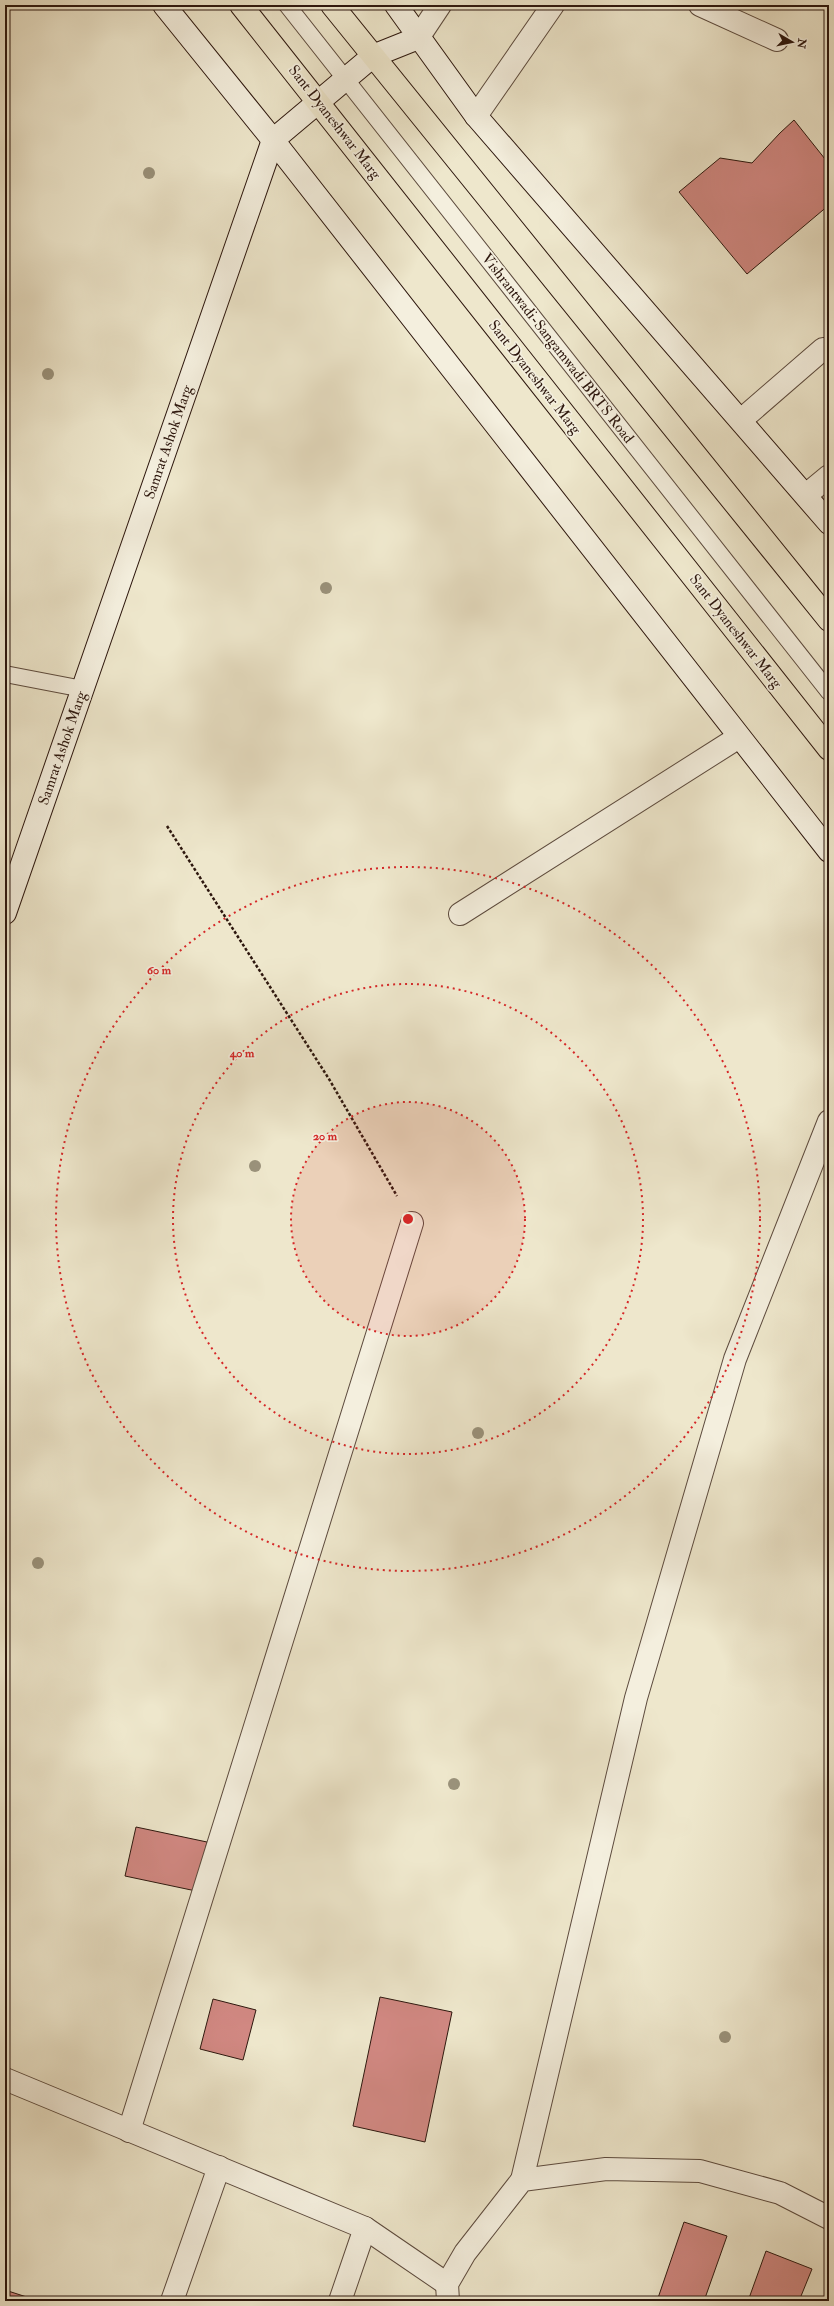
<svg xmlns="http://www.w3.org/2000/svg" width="834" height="2306" font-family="'IM FELL Double Pica',serif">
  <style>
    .building { fill: #d18882; stroke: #2d170e }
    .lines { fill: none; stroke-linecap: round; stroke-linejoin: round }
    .lane-casing { stroke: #5d4b3e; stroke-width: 18 }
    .street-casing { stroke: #5d4b3e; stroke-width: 24 }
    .secondary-casing { stroke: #2d170e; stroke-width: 24 }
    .primary-casing { stroke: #2d170e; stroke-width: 24 }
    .path { stroke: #2d170e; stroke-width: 2.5; stroke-dasharray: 3 2; stroke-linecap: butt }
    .lane { stroke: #f4efde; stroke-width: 16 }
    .street { stroke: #f4efde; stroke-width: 22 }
    .secondary { stroke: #f4efde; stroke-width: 22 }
    .primary { stroke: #eee7cc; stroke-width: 22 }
    .tree { fill: #9a927b }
    .ring { fill: none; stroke: #d62828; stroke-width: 2; stroke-dasharray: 2 4 }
    .labels { text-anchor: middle; stroke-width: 3.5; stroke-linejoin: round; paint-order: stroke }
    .street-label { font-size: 15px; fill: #2d170e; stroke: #f4efde }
    .centre { fill: #d62828; stroke: #f4efde; stroke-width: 2 }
    .ring-label { font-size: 12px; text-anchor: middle; font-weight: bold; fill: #d62828; stroke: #f4efde; stroke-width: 3.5; stroke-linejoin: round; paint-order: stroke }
  </style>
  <rect width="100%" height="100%" fill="#eee7cc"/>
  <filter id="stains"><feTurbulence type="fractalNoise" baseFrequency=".005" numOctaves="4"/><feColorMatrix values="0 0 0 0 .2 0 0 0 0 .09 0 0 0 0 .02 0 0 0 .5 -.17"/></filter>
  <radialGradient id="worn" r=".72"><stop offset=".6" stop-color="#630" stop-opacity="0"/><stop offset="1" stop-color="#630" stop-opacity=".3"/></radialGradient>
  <!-- building -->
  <g class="building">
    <polygon points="794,120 829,164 829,205 747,274 679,192 720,158 752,163 780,133"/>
    <polygon points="136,1827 207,1842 196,1891 125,1876"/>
    <polygon points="380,1997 452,2012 425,2142 353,2126"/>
    <polygon points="213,1999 256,2010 243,2060 200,2049"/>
    <polygon points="684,2222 727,2236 704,2301 657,2301"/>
    <polygon points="766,2251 812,2269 799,2301 748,2301"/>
    <polygon points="5,2290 39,2301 5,2301"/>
  </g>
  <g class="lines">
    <defs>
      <g id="lane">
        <polyline points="287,5 829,692"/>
        <polyline points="5,674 83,689"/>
      </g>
      <g id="street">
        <polyline points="700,5 777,40"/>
        <polyline points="418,38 440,5"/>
        <polyline points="476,116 553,5"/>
        <polyline points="741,420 823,349"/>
        <polyline points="806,495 829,476"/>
        <polyline points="460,914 739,737"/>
        <polyline points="5,2079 365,2228 447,2284"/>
        <polyline points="129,2131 412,1223"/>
        <polyline points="522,2180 636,1698 735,1359 829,1121"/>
        <polyline points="172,2301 219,2167"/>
        <polyline points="340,2301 365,2228"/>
        <polyline points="448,2301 447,2284 465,2253 522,2180 606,2169 700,2171 780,2193 829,2218"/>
      </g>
      <g id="secondary">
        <polyline points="164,5 273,140 829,851"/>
        <polyline points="396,5 476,116 829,523"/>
        <polyline points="5,913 273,140 373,56 418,38"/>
      </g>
      <g id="primary">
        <polyline points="241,5 829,749"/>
        <polyline points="332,5 829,620"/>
      </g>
    </defs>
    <!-- lane casing -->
    <use href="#lane" class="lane-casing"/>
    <!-- street casing -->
    <use href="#street" class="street-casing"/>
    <!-- secondary casing -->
    <use href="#secondary" class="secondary-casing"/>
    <!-- primary casing -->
    <use href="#primary" class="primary-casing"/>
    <!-- path -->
    <polyline class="path" points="167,826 329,1079 397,1196"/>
    <!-- lane -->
    <use href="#lane" class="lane"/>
    <!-- street -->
    <use href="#street" class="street"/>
    <!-- secondary -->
    <use href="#secondary" class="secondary"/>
    <!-- primary -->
    <use href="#primary" class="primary"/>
  </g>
  <!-- trees -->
  <g class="tree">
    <circle cx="149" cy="173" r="6"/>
    <circle cx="48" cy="374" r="6"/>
    <circle cx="326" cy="588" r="6"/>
    <circle cx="255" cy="1166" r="6"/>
    <circle cx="478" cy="1433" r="6"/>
    <circle cx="38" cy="1563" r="6"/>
    <circle cx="454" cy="1784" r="6"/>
    <circle cx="725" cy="2037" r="6"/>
  </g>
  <!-- distance rings -->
  <circle cx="408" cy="1219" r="117" fill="#d62828" fill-opacity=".12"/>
  <g class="ring">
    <circle cx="408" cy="1219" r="117"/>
    <circle cx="408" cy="1219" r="235"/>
    <circle cx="408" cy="1219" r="352"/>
  </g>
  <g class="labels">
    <!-- street labels -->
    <g class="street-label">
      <text transform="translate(335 122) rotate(52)" y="5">Sant Dyaneshwar Marg</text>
      <text transform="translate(558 348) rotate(52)" y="5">Vishrantwadi-Sangamwadi BRTS Road</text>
      <text transform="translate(535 377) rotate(52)" y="5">Sant Dyaneshwar Marg</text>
      <text transform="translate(168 442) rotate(-71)" y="5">Samrat Ashok Marg</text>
      <text transform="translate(736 631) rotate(52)" y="5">Sant Dyaneshwar Marg</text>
      <text transform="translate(62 748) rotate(-71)" y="5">Samrat Ashok Marg</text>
    </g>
  </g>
  <circle cx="408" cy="1219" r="6" class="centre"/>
  <g class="ring-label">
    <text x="159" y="974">60 m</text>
    <text x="242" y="1057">40 m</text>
    <text x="325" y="1140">20 m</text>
  </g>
  <!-- margin -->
  <rect width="834" height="2306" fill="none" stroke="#eee7cc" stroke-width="20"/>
  <rect x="6" y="6" width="822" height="2294" fill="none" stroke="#2d170e" stroke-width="2"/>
  <rect x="10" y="10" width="814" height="2286" fill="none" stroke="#2d170e"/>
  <!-- north arrow -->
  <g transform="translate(792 42) rotate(99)" stroke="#f4efde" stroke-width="3" paint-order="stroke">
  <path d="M0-3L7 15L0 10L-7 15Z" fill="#2d170e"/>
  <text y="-6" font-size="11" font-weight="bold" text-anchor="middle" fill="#2d170e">N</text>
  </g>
  <rect width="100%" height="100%" filter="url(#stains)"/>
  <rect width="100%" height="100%" fill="url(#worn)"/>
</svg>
